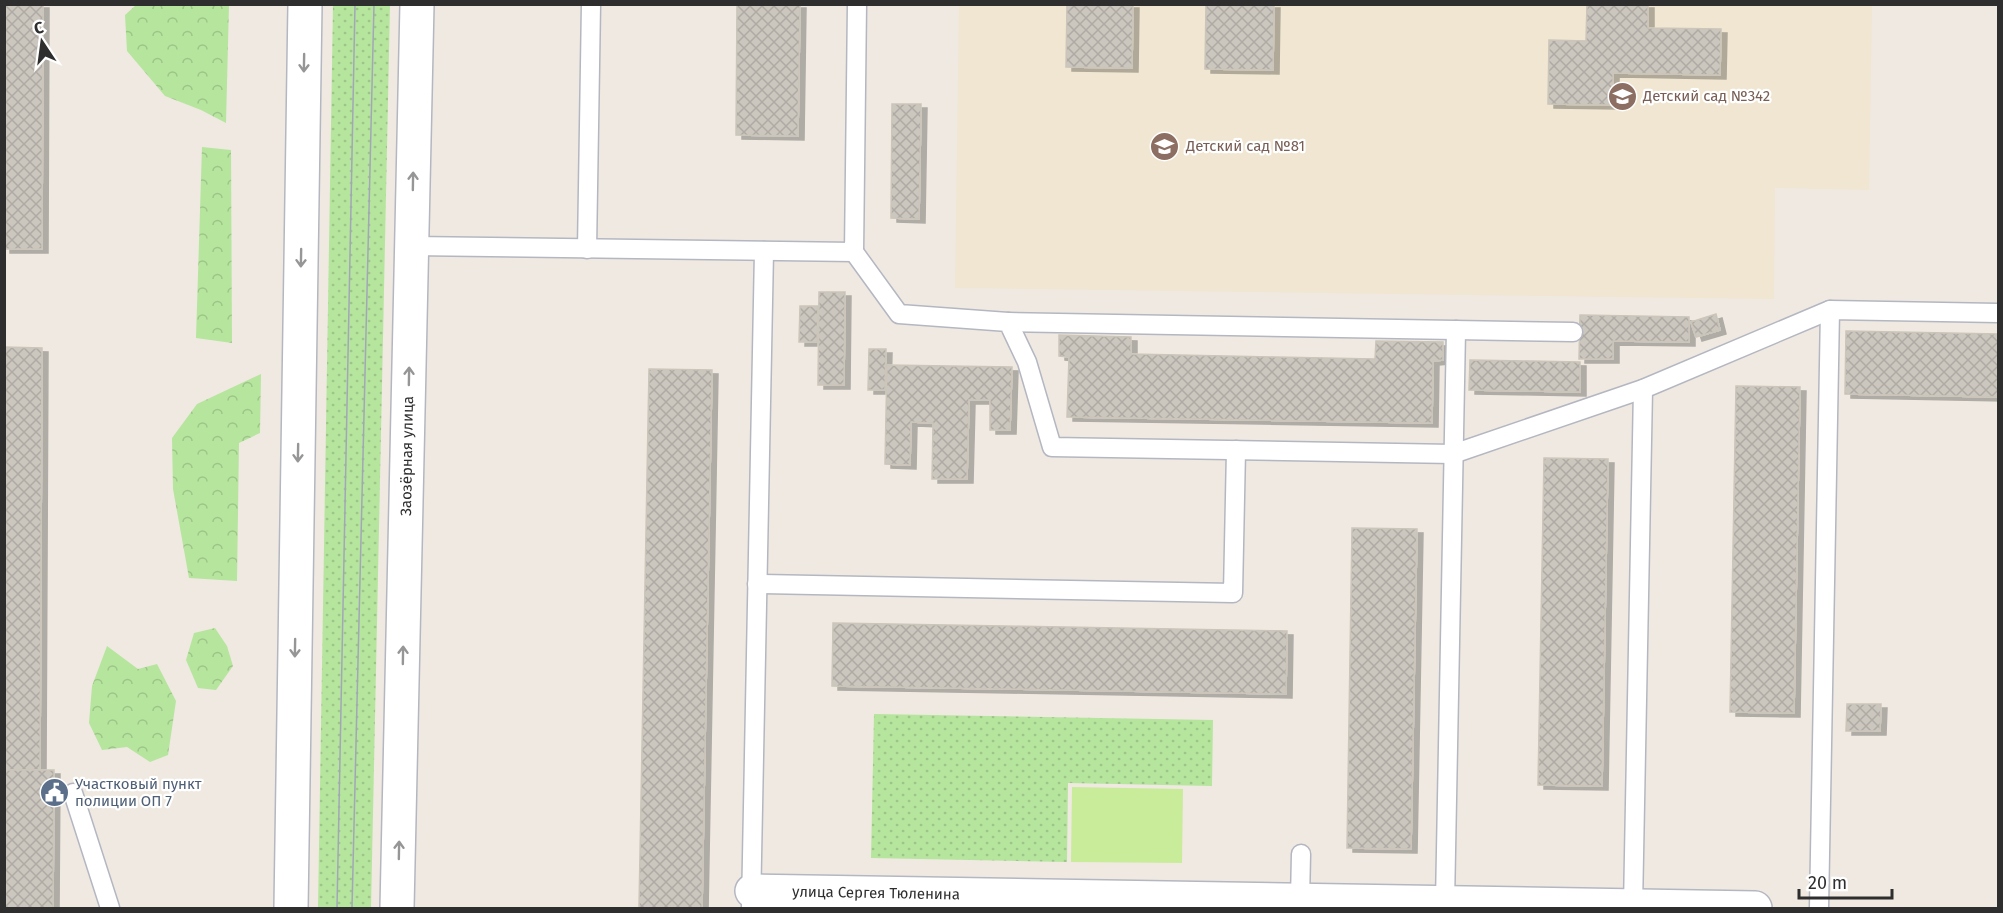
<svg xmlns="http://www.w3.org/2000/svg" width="2003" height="913" font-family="'Fira Sans',sans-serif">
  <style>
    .education { fill: #f0e6d1 }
    .green { fill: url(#green-dots) }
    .forest { fill: url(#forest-crowns) }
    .pitch { fill: #c9ec9a }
    .building { fill: url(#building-cross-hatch); stroke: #cbc5ba; stroke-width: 1.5; filter: url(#shadow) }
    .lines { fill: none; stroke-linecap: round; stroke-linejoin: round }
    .lane-casing { stroke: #b4b7c1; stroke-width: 21 }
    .street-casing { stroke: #b4b7c1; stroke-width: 36 }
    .secondary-casing { stroke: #b4b7c1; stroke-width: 36 }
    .lane { stroke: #fff; stroke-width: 18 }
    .street { stroke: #fff; stroke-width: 33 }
    .secondary { stroke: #fff; stroke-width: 33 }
    .tram { stroke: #a3a6b8; stroke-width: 1.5 }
    .oneway { stroke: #969696 }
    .labels { text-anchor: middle; stroke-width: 4.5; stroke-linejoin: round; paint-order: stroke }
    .education-label { font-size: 15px; fill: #785e54; stroke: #fff; text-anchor: start }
    .street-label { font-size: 15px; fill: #2e2e2e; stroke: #fff }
    .service-label { font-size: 15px; fill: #4e5e75; stroke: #fff; text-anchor: start }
  </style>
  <defs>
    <pattern id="green-dots" width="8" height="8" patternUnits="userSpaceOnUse" patternTransform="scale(1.5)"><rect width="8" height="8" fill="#b6e59e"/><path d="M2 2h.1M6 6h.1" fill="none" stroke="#9dc588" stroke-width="1.8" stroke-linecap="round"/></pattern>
    <pattern id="forest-crowns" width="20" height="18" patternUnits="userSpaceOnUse" patternTransform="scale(1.5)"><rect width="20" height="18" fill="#b6e59e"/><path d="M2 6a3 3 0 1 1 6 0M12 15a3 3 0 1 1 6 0" fill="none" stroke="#9dc588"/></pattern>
    <pattern id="building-cross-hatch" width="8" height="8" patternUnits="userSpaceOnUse" patternTransform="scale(1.5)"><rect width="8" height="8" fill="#cbc7bf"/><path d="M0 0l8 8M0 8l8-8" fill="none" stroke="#afaba4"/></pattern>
    <filter id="shadow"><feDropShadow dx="6" dy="4" stdDeviation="0" flood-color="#0004"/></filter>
  </defs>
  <rect width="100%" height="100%" fill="#efe9e1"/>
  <!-- education -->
  <polygon class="education" points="959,5 1872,5 1869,190 1775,188 1774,299 955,288"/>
  <!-- green -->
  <g class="green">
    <polygon points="333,5 390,5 371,908 318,908"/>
    <polygon points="874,714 1213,720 1212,786 1068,783 1067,862 871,858"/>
  </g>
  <!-- forest -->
  <g class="forest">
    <polygon points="136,5 229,5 226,123 201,110 165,96 127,51 125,15"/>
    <polygon points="202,147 231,150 232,343 196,338"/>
    <polygon points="261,374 260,433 239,443 237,581 189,578 173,489 172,438 197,404"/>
    <polygon points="215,628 227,646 233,666 216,690 198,688 186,660 194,633"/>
    <polygon points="107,646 138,669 157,664 176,701 168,755 150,762 127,747 102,750 89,723 92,686"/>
  </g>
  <!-- pitch -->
  <polygon class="pitch" points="1072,787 1183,789 1182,863 1071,862"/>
  <!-- building -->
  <g class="building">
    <polygon points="4,4 43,4 42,249 4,249"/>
    <polygon points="737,4 800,4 798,136 736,135"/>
    <polygon points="1067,4 1133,4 1132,68 1066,67"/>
    <polygon points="1206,4 1274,4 1273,70 1205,69"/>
    <polygon points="1587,4 1648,4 1648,28 1721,29 1720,75 1613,73 1613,105 1548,104 1549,40 1586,41"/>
    <polygon points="892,104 921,104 919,219 891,218"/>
    <polygon points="819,292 845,292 844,385 818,385"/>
    <polygon points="800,306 818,306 817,342 799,342"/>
    <polygon points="1716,314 1720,330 1696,337 1691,322"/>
    <polygon points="1580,315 1689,317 1689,342 1613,341 1613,359 1579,359"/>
    <polygon points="1846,331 1998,334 1998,397 1845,394"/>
    <polygon points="1059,335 1131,337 1131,354 1375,359 1376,341 1443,342 1443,360 1433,361 1432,423 1067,417 1069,357 1059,356"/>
    <polygon points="4,347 42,348 40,770 4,770"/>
    <polygon points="869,349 886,349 885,390 868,390"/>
    <polygon points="1470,360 1580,362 1580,392 1469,390"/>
    <polygon points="887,365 1012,367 1010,430 990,430 990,400 969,400 967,479 932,479 933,423 911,422 910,465 885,464"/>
    <polygon points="649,369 712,370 702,908 639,908"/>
    <polygon points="1736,386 1800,387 1794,713 1730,712"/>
    <polygon points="1544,458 1608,459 1602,786 1538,785"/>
    <polygon points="1352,528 1417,529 1411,849 1347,848"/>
    <polygon points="833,623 1287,631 1286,694 832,686"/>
    <polygon points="1847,704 1881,704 1880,731 1846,731"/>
    <polygon points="4,770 54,770 53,908 4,908"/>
  </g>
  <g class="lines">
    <defs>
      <g id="lane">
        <polyline points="412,246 854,252 857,4"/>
        <polyline points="587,249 591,4"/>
        <polyline points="854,252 899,314 1008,322 1027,362 1052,447 1453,454 1643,389 1830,310 1998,313"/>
        <polyline points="1008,322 1573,332"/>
        <polyline points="757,584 1233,593 1236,450"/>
        <polyline points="73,793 110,908"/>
        <polyline points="1300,900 1301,854"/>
        <polyline points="1445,903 1456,330"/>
        <polyline points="1633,907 1643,389"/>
        <polyline points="751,908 764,251"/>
        <polyline points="1819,908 1830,310"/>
      </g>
      <polyline id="street" points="752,891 1755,908"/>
      <g id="secondary">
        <polyline points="291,908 305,4"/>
        <polyline points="397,908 417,4"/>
      </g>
    </defs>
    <!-- lane casing -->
    <use href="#lane" class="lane-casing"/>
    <!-- street casing -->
    <use href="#street" class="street-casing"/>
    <!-- secondary casing -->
    <use href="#secondary" class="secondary-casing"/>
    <!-- lane -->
    <use href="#lane" class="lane"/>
    <!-- street -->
    <use href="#street" class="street"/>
    <!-- secondary -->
    <use href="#secondary" class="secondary"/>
    <!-- tram -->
    <g class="tram">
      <polyline points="337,908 355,4"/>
      <polyline points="352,908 374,4"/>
    </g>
  </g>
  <!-- one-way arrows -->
  <defs><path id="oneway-shaft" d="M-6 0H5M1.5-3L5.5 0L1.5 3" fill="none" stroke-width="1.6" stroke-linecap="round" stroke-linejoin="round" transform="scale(1.5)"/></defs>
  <g class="oneway">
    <use href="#oneway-shaft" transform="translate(304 63) rotate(91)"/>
    <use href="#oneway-shaft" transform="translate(413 181) rotate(-89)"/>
    <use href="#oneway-shaft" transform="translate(301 258) rotate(91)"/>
    <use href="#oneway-shaft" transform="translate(409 376) rotate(-89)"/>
    <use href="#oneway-shaft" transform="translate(298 453) rotate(91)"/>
    <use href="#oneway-shaft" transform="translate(295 648) rotate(91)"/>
    <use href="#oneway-shaft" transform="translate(403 655) rotate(-89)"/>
    <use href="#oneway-shaft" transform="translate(399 850) rotate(-89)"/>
  </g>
  <!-- icons -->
  <defs>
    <symbol id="school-disc" viewBox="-11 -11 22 22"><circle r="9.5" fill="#8d6e63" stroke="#fff"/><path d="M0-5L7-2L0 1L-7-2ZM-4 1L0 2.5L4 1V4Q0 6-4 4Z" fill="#fff"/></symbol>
    <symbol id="civic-disc" viewBox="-11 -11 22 22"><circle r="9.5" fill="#5c6f8a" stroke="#fff"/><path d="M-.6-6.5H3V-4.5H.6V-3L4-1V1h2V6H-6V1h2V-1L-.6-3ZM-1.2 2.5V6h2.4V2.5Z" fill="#fff"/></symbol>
  </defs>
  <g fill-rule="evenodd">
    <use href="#school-disc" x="1606" y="80" width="33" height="33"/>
    <use href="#school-disc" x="1148" y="130" width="33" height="33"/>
    <use href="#civic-disc" x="38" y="776" width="33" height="33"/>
  </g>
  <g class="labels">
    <!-- education labels -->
    <g class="education-label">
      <text x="1643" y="101">Детский сад №342</text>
      <text x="1186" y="151">Детский сад №81</text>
    </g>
    <!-- street labels -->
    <g class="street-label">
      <text transform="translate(407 456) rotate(-89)" y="5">Заозёрная улица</text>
      <text transform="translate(876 893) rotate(1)" y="5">улица Сергея Тюленина</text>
    </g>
    <!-- service labels -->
    <g class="service-label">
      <text x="75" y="789">Участковый пункт<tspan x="75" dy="17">полиции ОП 7</tspan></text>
    </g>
  </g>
  <!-- border -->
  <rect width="2003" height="913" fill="none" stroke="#2e2e2e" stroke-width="12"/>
  <!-- north arrow -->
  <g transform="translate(42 42) rotate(347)" stroke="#ffffff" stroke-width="4.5" paint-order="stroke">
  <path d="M0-4.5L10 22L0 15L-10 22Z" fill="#2e2e2e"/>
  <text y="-9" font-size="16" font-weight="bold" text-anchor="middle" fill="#2e2e2e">С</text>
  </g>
  <!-- scale -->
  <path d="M1799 889v9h93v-9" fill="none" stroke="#2e2e2e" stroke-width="3"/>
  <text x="1808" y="889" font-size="18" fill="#2e2e2e" stroke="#ffffff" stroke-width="4.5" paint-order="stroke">20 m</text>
</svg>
